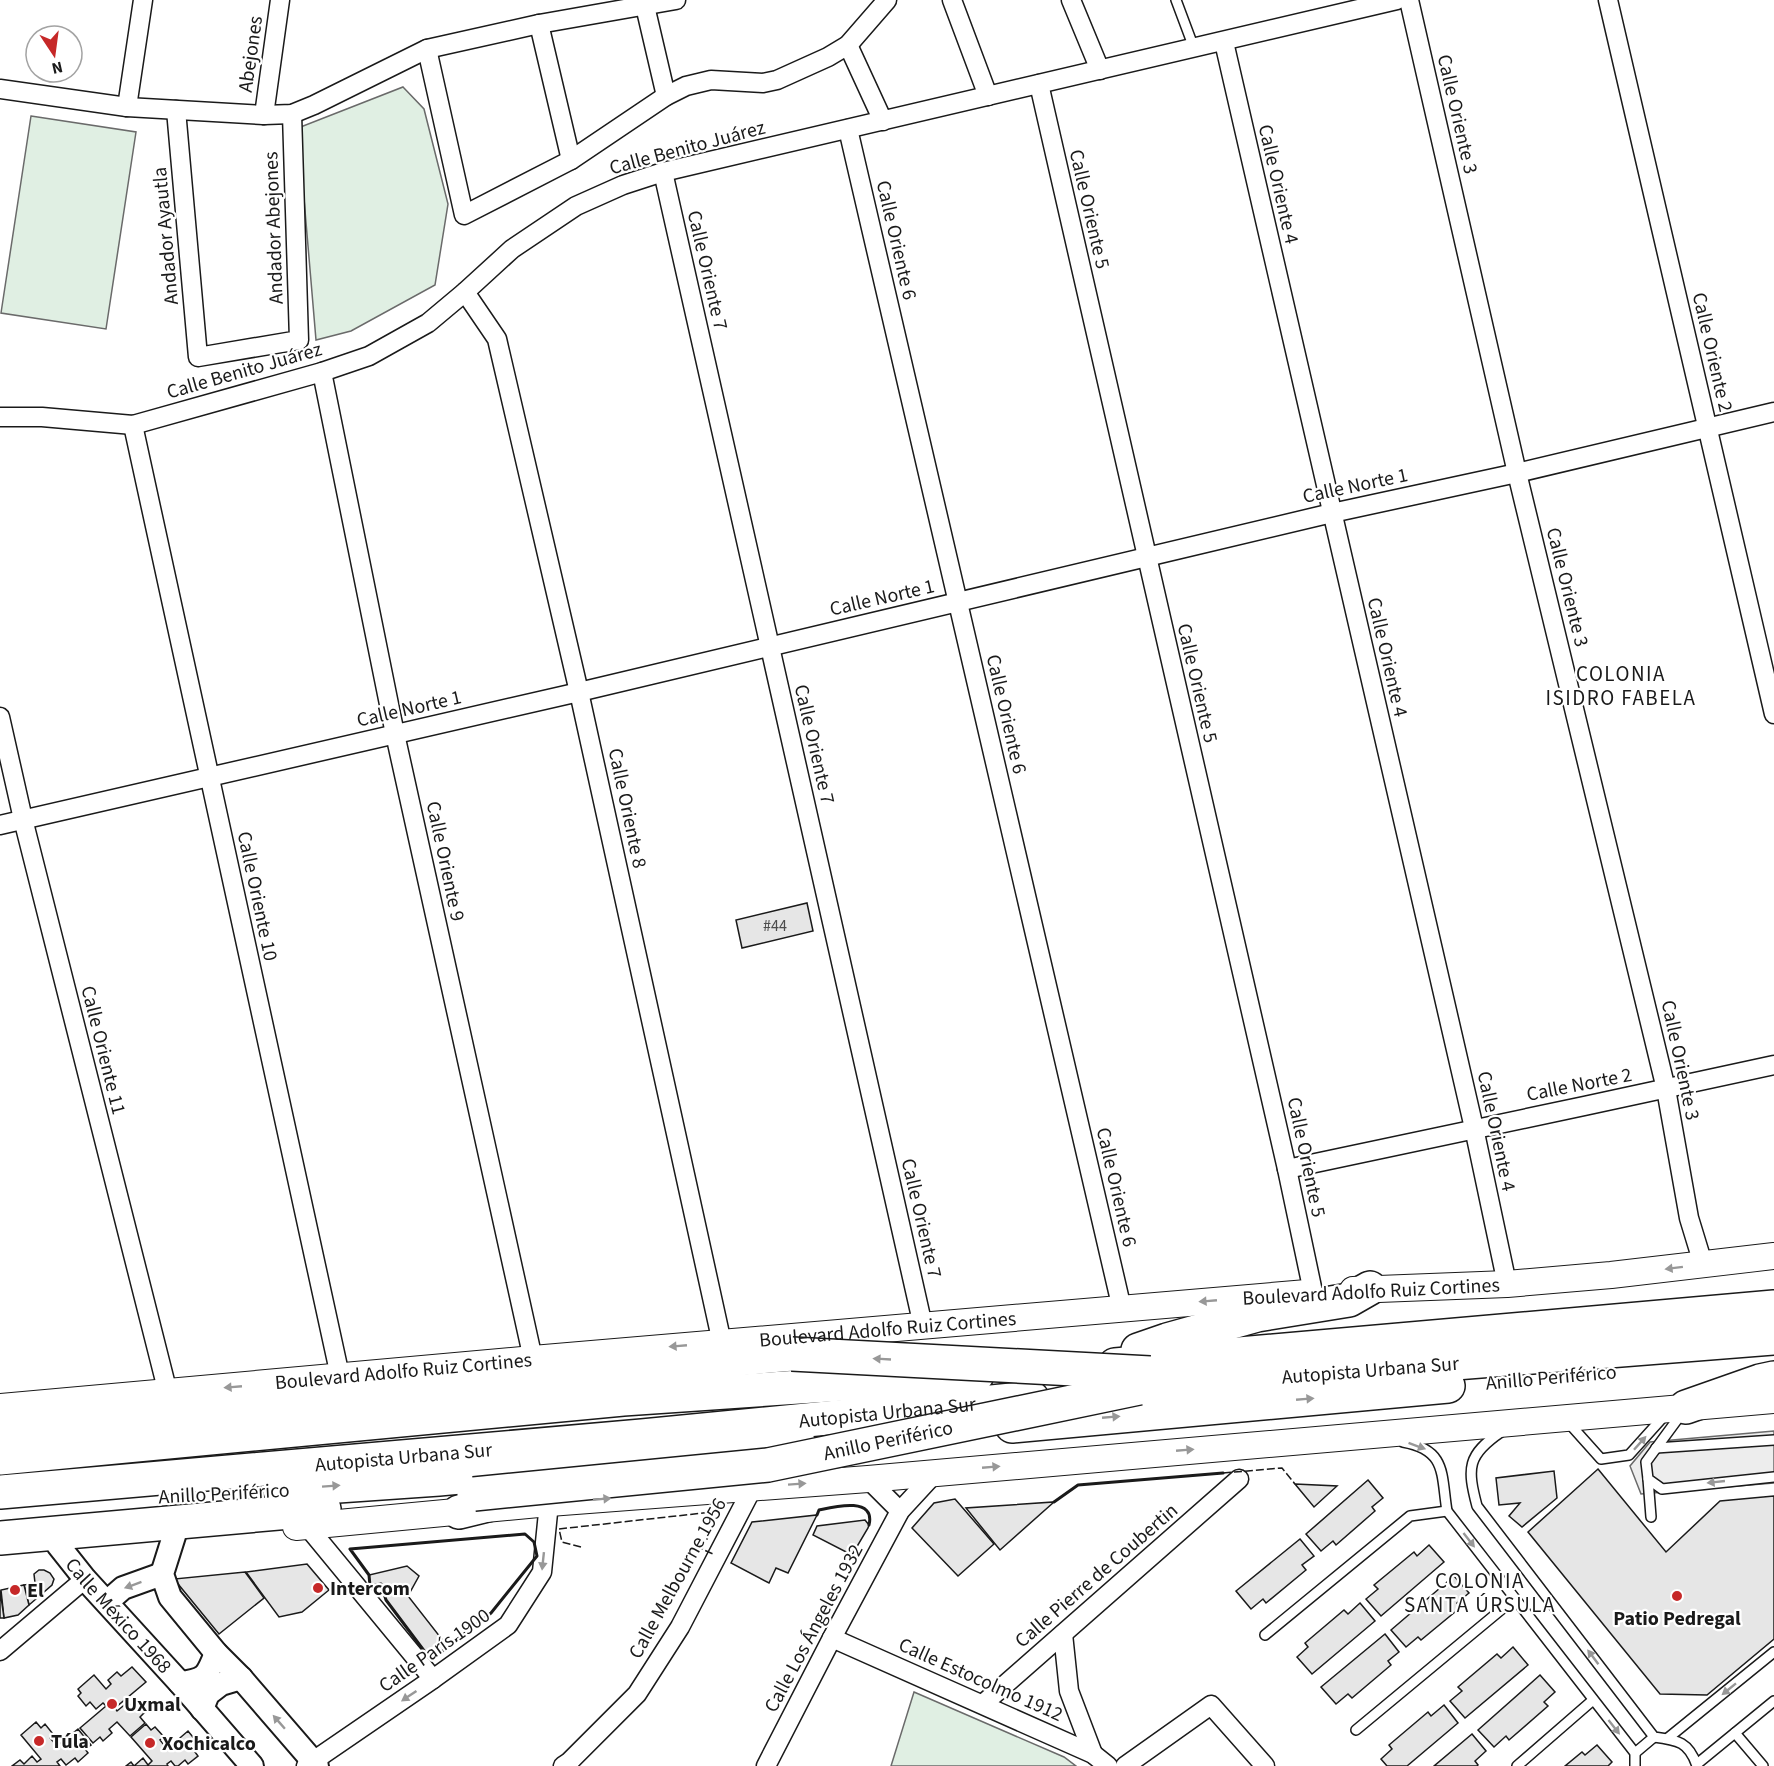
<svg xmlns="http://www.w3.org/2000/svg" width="1774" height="1766" font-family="'Source Sans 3',sans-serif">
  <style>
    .green { fill: #e0efe3; stroke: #6a6a6a; stroke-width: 1.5 }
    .parking { fill: #ededed; stroke: #6a6a6a; stroke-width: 1.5 }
    .building { fill: #e6e6e6; stroke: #1a1a1a; stroke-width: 1.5 }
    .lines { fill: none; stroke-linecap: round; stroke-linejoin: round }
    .service-casing { stroke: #1a1a1a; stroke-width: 12 }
    .minor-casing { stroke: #1a1a1a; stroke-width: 21 }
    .tertiary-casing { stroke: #1a1a1a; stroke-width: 26 }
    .secondary-casing { stroke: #1a1a1a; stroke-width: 28 }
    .motorway-casing { stroke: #1a1a1a; stroke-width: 36 }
    .service { stroke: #fff; stroke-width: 9 }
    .minor { stroke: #fff; stroke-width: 18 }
    .tertiary { stroke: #fff; stroke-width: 22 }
    .secondary { stroke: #fff; stroke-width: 26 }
    .motorway { stroke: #fff; stroke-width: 33 }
    .motorway-bridge-casing { stroke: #1a1a1a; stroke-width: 36; stroke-linecap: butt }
    .motorway-bridge { stroke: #fff; stroke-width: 33 }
    .fence { stroke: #1a1a1a; stroke-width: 1.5; stroke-dasharray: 8 3; stroke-linecap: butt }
    .wall { stroke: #1a1a1a; stroke-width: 3 }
    .oneway { fill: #989898 }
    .poi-dot { fill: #c62828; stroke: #fff; stroke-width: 2 }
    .labels { text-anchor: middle; stroke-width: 4.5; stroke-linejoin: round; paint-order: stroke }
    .number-label { font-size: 16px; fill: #4d4d4d }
    .street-label { font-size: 20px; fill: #1a1a1a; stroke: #fff }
    .poi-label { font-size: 20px; font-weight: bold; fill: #1a1a1a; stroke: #fff; text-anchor: start }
    .neighbourhood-label { font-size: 21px; letter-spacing: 1.5px; fill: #1a1a1a; stroke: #fff }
  </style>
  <rect width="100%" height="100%" fill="#fff"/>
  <!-- green -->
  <g class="green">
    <polygon points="403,87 424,109 448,204 435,285 351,331 316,340 298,128"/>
    <polygon points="31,116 136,132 106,329 1,313"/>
    <polygon points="914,1692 1064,1757 1076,1766 891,1766"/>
  </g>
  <!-- parking -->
  <polygon class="parking" points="1774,1431 1774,1483 1641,1494 1630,1466 1650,1442"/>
  <!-- building -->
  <g class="building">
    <polygon points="807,903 813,931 742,948 736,920"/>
    <polygon points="1598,1469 1666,1552 1720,1501 1774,1496 1774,1639 1707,1695 1660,1694 1528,1532"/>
    <polygon points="1554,1471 1557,1498 1522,1527 1509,1516 1520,1503 1499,1505 1496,1478"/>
    <polygon points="1368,1480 1383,1498 1372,1507 1375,1511 1336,1545 1333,1541 1321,1551 1306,1534"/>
    <polygon points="1295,1484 1337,1486 1314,1507"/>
    <polygon points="955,1499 994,1544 958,1576 912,1528 934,1503"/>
    <polygon points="1054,1502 1000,1550 966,1508"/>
    <polygon points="817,1515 788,1573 776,1568 769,1583 731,1563 752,1522"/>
    <polygon points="865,1520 869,1525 868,1528 852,1555 813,1535 817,1526"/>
    <polygon points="1300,1539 1314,1556 1302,1565 1306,1570 1266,1603 1263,1599 1251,1609 1236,1591"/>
    <polygon points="1429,1545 1444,1562 1381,1616 1366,1599 1378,1589 1374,1585 1414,1552 1417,1556"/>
    <polygon points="307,1564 329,1590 302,1612 279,1617 246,1572"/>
    <polygon points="407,1566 419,1576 408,1596 448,1647 431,1660 386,1600 381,1584 370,1586 369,1575"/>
    <polygon points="39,1570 44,1570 50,1573 54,1579 52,1585 29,1605 24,1585 35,1583 34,1574"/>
    <polygon points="245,1572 264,1598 219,1634 174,1579"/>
    <polygon points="1454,1576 1469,1593 1457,1603 1461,1607 1421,1640 1418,1637 1406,1647 1391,1630"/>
    <polygon points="24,1585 29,1605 18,1615 4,1618 1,1590"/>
    <polygon points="0,1590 4,1618 0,1618"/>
    <polygon points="1360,1603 1375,1621 1312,1674 1297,1657 1308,1647 1305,1643 1344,1610 1348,1614"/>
    <polygon points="1385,1634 1399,1652 1388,1661 1391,1665 1352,1698 1348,1694 1336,1704 1321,1687"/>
    <polygon points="1513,1647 1528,1665 1465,1718 1450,1701 1462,1691 1458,1687 1497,1654 1501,1658"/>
    <polygon points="132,1667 146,1682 115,1708 117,1711 128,1702 133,1708 137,1705 144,1713 140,1717 145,1723 130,1736 117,1722 109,1729 112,1733 103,1741 100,1737 93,1743 80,1728 106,1706 103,1703 96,1709 90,1702 86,1706 78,1696 81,1693 78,1689 94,1675 106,1689 111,1684 108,1680 117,1672 121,1676"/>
    <polygon points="1540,1675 1555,1692 1544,1702 1548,1706 1509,1740 1506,1736 1494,1747 1478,1730"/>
    <polygon points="1444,1705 1458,1723 1407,1766 1387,1766 1381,1759 1392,1749 1389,1745 1428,1712 1431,1716"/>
    <polygon points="36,1722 41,1728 45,1724 53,1734 50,1738 57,1746 78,1729 91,1745 85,1749 88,1753 78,1762 75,1758 66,1765 61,1759 57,1762 60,1766 12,1766 20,1760 24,1764 32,1756 37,1762 41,1759 21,1735"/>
    <polygon points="146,1724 151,1730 155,1727 164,1737 160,1740 167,1749 188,1731 201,1747 195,1752 198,1756 188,1764 185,1760 178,1766 175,1766 171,1761 167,1764 168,1766 126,1766 131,1762 134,1766 143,1758 148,1765 152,1761 131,1737"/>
    <polygon points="1472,1734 1486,1751 1475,1761 1478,1765 1477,1766 1434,1766"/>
    <polygon points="1597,1745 1612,1762 1608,1766 1565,1766 1582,1752 1585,1755"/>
  </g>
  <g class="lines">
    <defs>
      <g id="service">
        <polyline points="1176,0 1194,48"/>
        <polyline points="1682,1413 1646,1462 1648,1479 1662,1489 1774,1477"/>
        <polyline points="1567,1421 1601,1459 1629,1455 1665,1415"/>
        <path d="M 1501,1432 C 1467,1455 1467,1468 1477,1506 L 1654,1737 C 1678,1740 1689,1742 1697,1766"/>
        <path d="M 1403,1442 C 1447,1450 1441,1474 1447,1511 L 1635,1753 L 1635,1766"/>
        <polyline points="1656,1448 1774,1440"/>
        <polyline points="1648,1479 1651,1517"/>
        <polyline points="1265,1635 1410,1516 1447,1511"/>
        <polyline points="1356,1730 1514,1599"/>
        <polyline points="1735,1733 1763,1766"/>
        <polyline points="1668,1738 1774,1652"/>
        <polyline points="1635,1753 1654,1737"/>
        <polyline points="1697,1764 1774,1701"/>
        <polyline points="1517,1766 1593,1700"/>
      </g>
      <g id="minor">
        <polyline points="952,0 988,96"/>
        <polyline points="1071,0 1100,70"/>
        <polyline points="1409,0 1517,473 1666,1089 1689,1218 1700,1254"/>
        <polyline points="1608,0 1774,714"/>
        <polyline points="645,6 666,96"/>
        <polyline points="539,24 571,160"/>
        <polyline points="1224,42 1474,1128 1507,1284"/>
        <polyline points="848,45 883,121"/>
        <polyline points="427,49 464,215 571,160 666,96 686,86 711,80 763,83 777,80 828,57 848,45 887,0"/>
        <polyline points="1039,84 1287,1169 1313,1292"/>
        <polyline points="0,89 127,107 264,115 292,114 314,105 427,49 539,24 676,0"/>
        <polyline points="127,107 143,0"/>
        <polyline points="176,110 198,357 299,340 292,114"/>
        <polyline points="264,115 280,0"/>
        <polyline points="848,129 1122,1309"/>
        <polyline points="663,172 923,1326"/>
        <polyline points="465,292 497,339 579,692 722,1343"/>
        <polyline points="322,372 395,734 533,1359"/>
        <polyline points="0,417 42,417 133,425 322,372 369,356 428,323 465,292 512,249 576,206 623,185 663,172 1397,0"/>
        <polyline points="133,425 340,1376"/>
        <polyline points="0,717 23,819 168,1393"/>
        <polyline points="0,825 579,692 1332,513 1517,473 1774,412"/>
        <path d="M 1287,1169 C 1449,1134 1612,1101 1774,1065"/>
        <polyline points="868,1479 900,1511"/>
        <polyline points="307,1526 433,1679"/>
        <polyline points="1063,1634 1069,1691 1093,1754"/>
        <polyline points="832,1638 1093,1754 1108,1766"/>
        <polyline points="0,1651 85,1579"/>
        <polyline points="983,1704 1239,1479"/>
        <polyline points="306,1766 433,1679 508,1625 542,1572 549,1503"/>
        <polyline points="563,1766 569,1762 637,1694 680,1627 753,1487"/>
        <polyline points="766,1766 832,1638 900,1511 936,1472"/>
        <polyline points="1125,1766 1211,1705 1265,1766"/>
      </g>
      <g id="tertiary">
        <polyline points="174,1536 162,1574 170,1597 216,1653 241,1678 317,1766"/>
        <path id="s1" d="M 58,1545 L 85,1579 L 180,1683 L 252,1766"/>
        <polyline points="107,1602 123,1588 162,1574"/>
        <path d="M 180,1683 C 206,1680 207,1676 216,1653"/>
        <polyline points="202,1709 208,1694 221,1684 241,1678"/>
      </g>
      <g id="secondary">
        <polyline points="1353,1290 1507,1284 1611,1275 1774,1256"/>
        <path id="s2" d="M 0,1407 L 533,1359 L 1307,1293"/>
        <polyline points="296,1527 549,1503 868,1479 1774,1400"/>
      </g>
      <g id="motorway">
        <polyline points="1138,1350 1167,1340 1257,1315 1349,1300 1370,1288"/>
        <polyline points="1115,1365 1774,1307"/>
        <path id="s3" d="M 1113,1390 L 1774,1338"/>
        <polyline points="1686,1407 1760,1381 1774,1378"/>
        <polyline points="1012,1426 1448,1386"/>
        <polyline points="0,1427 792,1354"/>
        <polyline points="0,1458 623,1399 977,1375"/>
        <polyline points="280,1490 439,1479 800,1446"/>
        <path id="s4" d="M 0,1492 L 642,1436 L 1032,1398"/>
        <polyline points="459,1512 512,1499"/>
        <polyline points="0,1538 324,1509"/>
      </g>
    </defs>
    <!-- service casing -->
    <use href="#service" class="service-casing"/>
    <!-- minor casing -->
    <use href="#minor" class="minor-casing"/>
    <!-- tertiary casing -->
    <use href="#tertiary" class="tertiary-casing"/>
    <!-- secondary casing -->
    <use href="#secondary" class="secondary-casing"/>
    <!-- motorway casing -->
    <use href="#motorway" class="motorway-casing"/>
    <!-- service -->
    <use href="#service" class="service"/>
    <!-- minor -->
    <use href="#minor" class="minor"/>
    <!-- tertiary -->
    <use href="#tertiary" class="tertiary"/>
    <!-- secondary -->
    <use href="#secondary" class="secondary"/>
    <!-- motorway -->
    <use href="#motorway" class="motorway"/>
    <defs>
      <g id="motorway-bridge">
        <polyline points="792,1354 1150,1373"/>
        <path id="s5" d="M 474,1494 L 768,1465 L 1139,1388"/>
      </g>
    </defs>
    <!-- motorway-bridge casing -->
    <use href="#motorway-bridge" class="motorway-bridge-casing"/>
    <!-- motorway-bridge -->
    <use href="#motorway-bridge" class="motorway-bridge"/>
    <!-- fence -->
    <g class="fence">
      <polyline points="1223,1473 1282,1468 1295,1484"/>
      <polyline points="581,1547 562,1542 559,1529 721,1511 702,1549 713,1554"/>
    </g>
    <!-- wall -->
    <g class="wall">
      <polyline points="1054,1502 1078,1485 1223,1473"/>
      <path d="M 817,1515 L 819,1510 C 833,1507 876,1496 869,1525"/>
      <polygon points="525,1534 534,1542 537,1556 491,1613 431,1660 386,1600 381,1584 370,1586 369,1575 350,1549"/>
    </g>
  </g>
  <!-- one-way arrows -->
  <defs><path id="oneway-solid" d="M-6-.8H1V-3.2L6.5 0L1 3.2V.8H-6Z" transform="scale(1.5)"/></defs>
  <g class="oneway">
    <use href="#oneway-solid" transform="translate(1674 1268) rotate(173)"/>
    <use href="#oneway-solid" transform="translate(1208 1301) rotate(175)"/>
    <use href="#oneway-solid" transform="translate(678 1346) rotate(175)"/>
    <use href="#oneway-solid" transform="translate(882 1359) rotate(-177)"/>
    <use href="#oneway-solid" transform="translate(233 1387) rotate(175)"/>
    <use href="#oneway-solid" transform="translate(1305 1399) rotate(-5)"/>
    <use href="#oneway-solid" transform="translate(1111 1417) rotate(-5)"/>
    <use href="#oneway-solid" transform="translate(1640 1443) rotate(-48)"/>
    <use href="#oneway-solid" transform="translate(1417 1446) rotate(20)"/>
    <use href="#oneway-solid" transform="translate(1185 1450) rotate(-5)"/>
    <use href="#oneway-solid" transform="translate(991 1467) rotate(-5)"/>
    <use href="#oneway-solid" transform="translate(1716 1482) rotate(174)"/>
    <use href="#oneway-solid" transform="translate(797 1484) rotate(-4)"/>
    <use href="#oneway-solid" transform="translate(331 1486) rotate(-4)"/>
    <use href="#oneway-solid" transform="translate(602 1499) rotate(-5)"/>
    <use href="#oneway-solid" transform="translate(1469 1540) rotate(52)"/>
    <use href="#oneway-solid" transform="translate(543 1561) rotate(96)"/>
    <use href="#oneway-solid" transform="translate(133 1585) rotate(160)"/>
    <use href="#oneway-solid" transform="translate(1593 1657) rotate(-127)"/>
    <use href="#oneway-solid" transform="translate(1729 1689) rotate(141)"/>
    <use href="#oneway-solid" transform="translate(409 1696) rotate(146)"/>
    <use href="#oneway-solid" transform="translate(279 1722) rotate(-131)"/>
    <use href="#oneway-solid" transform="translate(1614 1727) rotate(52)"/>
  </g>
  <!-- markers -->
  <g class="poi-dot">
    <circle cx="318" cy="1588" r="6"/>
    <circle cx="15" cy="1590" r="6"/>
    <circle cx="1677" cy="1596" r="6"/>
    <circle cx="112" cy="1704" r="6"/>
    <circle cx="39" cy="1741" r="6"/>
    <circle cx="150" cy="1743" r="6"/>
  </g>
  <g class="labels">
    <!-- number labels -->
    <g class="number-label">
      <text x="775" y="931">#44</text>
    </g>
    <!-- street labels -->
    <g class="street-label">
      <text transform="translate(250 54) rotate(-82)" y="7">Abejones</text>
      <text transform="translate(1458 114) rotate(77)" y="7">Calle Oriente 3</text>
      <text transform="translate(687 147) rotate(-15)" y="7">Calle Benito Juárez</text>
      <text transform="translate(1279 184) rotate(77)" y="7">Calle Oriente 4</text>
      <text transform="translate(1090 209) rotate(77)" y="7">Calle Oriente 5</text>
      <text transform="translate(273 228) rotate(-92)" y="7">Andador Abejones</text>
      <text transform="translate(165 236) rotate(-95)" y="7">Andador Ayautla</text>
      <text transform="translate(897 240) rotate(77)" y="7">Calle Oriente 6</text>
      <text transform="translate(708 270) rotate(77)" y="7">Calle Oriente 7</text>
      <text transform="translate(1713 352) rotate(77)" y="7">Calle Oriente 2</text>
      <text transform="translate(244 370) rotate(-16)" y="7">Calle Benito Juárez</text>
      <text transform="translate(1355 485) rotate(-12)" y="7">Calle Norte 1</text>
      <text transform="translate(1568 587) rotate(76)" y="7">Calle Oriente 3</text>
      <text transform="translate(882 597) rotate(-13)" y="7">Calle Norte 1</text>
      <text transform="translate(1388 657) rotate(77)" y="7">Calle Oriente 4</text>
      <text transform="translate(1198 683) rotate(77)" y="7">Calle Oriente 5</text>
      <text transform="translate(409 708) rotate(-13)" y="7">Calle Norte 1</text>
      <text transform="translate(1007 714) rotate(77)" y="7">Calle Oriente 6</text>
      <text transform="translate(815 744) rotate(77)" y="7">Calle Oriente 7</text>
      <text transform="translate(628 808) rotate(78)" y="7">Calle Oriente 8</text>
      <text transform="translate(446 861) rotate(78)" y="7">Calle Oriente 9</text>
      <text transform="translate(258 896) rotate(78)" y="7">Calle Oriente 10</text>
      <text transform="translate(104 1050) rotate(76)" y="7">Calle Oriente 11</text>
      <text transform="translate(1681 1060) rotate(78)" y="7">Calle Oriente 3</text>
      <text transform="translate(1579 1084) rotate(-11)" y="7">Calle Norte 2</text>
      <text transform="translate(1497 1131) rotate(78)" y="7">Calle Oriente 4</text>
      <text transform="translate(1307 1157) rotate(78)" y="7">Calle Oriente 5</text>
      <text transform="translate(1117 1187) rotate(77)" y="7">Calle Oriente 6</text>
      <text transform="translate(922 1218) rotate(77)" y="7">Calle Oriente 7</text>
      <text transform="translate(1371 1291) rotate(-3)" y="7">Boulevard Adolfo Ruiz Cortines</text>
      <text dy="7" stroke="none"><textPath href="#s2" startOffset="891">Boulevard Adolfo Ruiz Cortines</textPath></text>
      <text dy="7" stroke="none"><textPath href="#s3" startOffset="258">Autopista Urbana Sur</textPath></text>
      <text dy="7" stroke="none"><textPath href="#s2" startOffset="405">Boulevard Adolfo Ruiz Cortines</textPath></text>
      <text transform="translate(1551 1377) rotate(-5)" y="7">Anillo Periférico</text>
      <text dy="7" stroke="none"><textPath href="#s4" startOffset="891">Autopista Urbana Sur</textPath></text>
      <text dy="7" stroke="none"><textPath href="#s5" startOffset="418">Anillo Periférico</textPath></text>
      <text dy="7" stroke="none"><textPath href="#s4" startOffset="405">Autopista Urbana Sur</textPath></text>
      <text transform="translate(224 1493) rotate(-3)" y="7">Anillo Periférico</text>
      <text transform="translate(1096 1575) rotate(-41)" y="7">Calle Pierre de Coubertin</text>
      <text transform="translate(677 1578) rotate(-61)" y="7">Calle Melbourne 1956</text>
      <text dy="7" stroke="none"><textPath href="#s1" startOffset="93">Calle México 1968</textPath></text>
      <text transform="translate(813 1628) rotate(-62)" y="7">Calle Los Ángeles 1932</text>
      <text transform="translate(434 1650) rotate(-35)" y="7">Calle París 1900</text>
      <text transform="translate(981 1679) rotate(24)" y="7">Calle Estocolmo 1912</text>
    </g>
    <!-- poi labels -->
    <g class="poi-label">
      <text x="330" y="1595">Intercom</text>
      <text x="27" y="1597">El</text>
      <text x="1677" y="1625" text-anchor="middle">Patio Pedregal</text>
      <text x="124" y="1711">Uxmal</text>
      <text x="51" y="1748">Túla</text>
      <text x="162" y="1750">Xochicalco</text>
    </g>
    <!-- neighbourhood labels -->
    <g class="neighbourhood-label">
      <text x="1621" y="681">COLONIA<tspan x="1621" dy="24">ISIDRO FABELA</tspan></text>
      <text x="1480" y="1588">COLONIA<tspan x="1480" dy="24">SANTA ÚRSULA</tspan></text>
    </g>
  </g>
  <!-- north arrow -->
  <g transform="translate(54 54) rotate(167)"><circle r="28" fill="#ffffff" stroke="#a3a3a3" stroke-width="1.5"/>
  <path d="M0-4.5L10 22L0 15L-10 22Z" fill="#c62828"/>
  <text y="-9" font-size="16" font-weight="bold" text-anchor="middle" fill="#1a1a1a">N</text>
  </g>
</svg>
